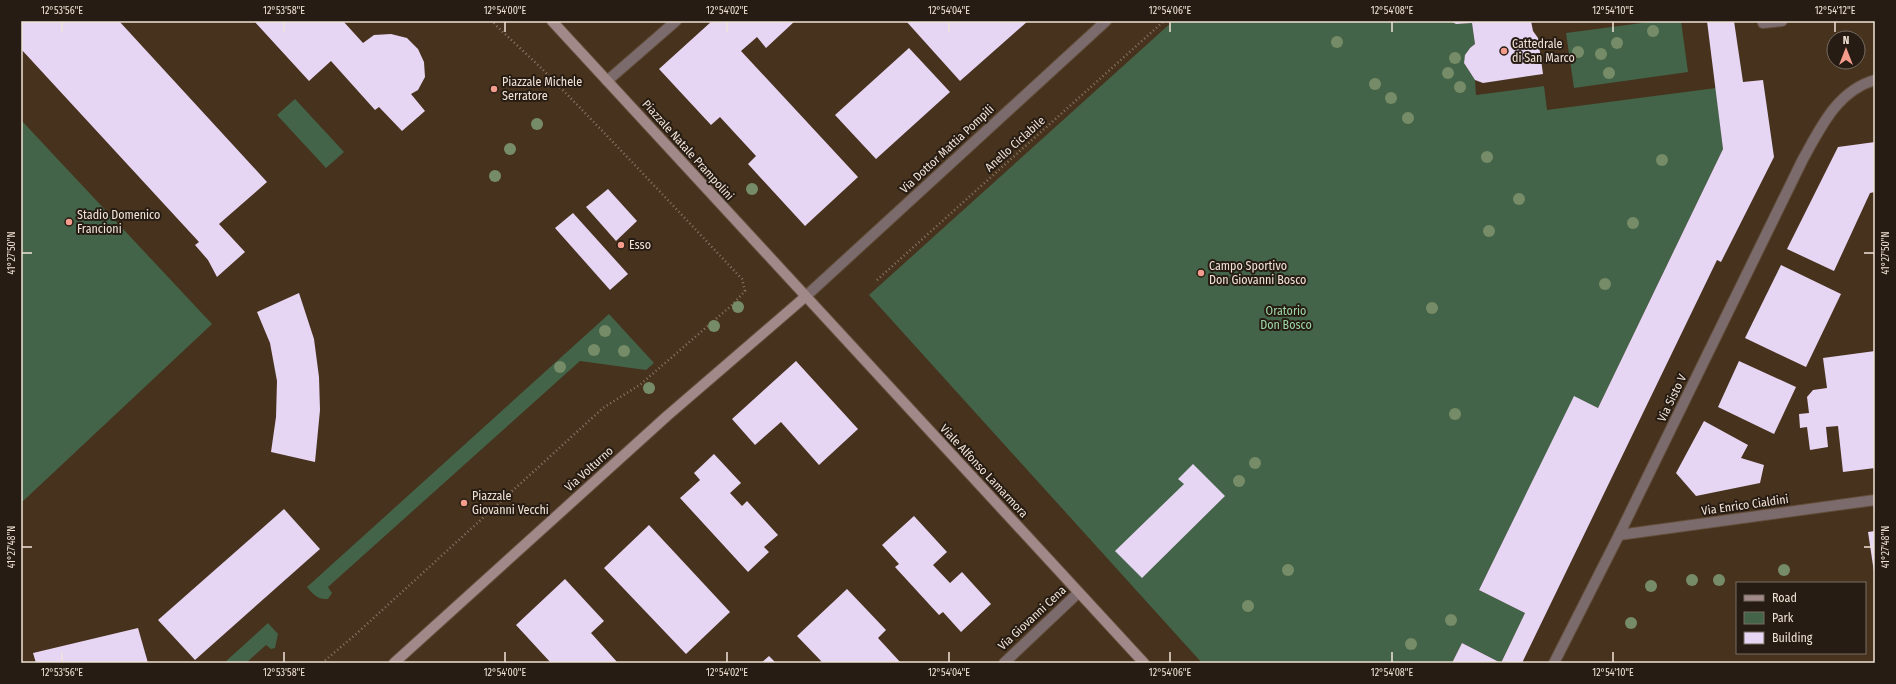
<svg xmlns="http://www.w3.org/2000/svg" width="1896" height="684" font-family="'Fira Sans Condensed',sans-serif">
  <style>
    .green { fill: #436448 }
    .building { fill: #e7d5f4 }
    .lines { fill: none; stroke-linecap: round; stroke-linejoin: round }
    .pedestrian-casing { stroke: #624e3b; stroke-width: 12 }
    .minor-casing { stroke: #624e3b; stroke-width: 12 }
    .secondary-casing { stroke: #624e3b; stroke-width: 12 }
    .path { stroke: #8a7866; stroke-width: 2.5; stroke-dasharray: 1 3; stroke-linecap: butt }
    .pedestrian { stroke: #7b6b6c; stroke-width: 10 }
    .minor { stroke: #7b6b6c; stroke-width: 10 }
    .secondary { stroke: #a18889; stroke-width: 10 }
    .tree { fill: #768c68 }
    .ticks { fill: none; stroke: #f1e3d6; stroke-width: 1.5 }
    .poi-dot { fill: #f49d8d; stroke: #261c13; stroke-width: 1.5 }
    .labels { text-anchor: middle; stroke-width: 4; stroke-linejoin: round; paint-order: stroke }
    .poi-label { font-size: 12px; fill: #f1e3d6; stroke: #261c13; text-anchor: start }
    .street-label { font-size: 12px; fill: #f1e3d6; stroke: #261c13 }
    .park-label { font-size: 12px; fill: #9cd6a5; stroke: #261c13 }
    .neatline { fill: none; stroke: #f1e3d6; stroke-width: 1.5 }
    .ticks-label { font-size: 10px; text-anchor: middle; fill: #f1e3d6 }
  </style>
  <rect width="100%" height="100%" fill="#47321d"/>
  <!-- green -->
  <g class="green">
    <path d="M 1173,21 L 1449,21 L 1456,24 L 1472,23 L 1475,44 C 1468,49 1465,54 1464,63 L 1475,80 L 1476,95 L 1544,86 L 1547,110 L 1716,88 L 1723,149 L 1598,408 L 1574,397 L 1479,590 L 1525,613 L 1501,663 L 1462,643 L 1452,663 L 1202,663 L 869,295 Z"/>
    <polygon points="1657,21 1681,21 1688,72 1574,88 1566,33"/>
    <polygon points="295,99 344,152 326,168 277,115"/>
    <polygon points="21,120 212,324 21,503"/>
    <path d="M 609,314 L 654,363 L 646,370 L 580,361 L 328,587 L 332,593 L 328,599 C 318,600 313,594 307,587 Z"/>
    <polygon points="268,623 278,634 275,648 271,649 266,645 246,663 224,663"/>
  </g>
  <!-- building -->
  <g class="building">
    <polygon points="21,21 119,21 267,182 219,224 245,252 217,277 208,260 195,245 199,242 21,49"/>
    <polygon points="254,21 343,21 363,43 374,35 391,34 407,38 418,49 424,62 425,77 418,90 411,94 425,111 402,131 379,107 375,110 331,61 309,81"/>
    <polygon points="712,21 795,21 766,48 757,37 741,51 858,177 805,226 748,164 756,156 720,117 711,125 659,69"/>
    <polygon points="906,21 1028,21 960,81"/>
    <polygon points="1450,21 1531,21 1533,31 1538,38 1543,74 1483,83 1475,80 1464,63 1465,55 1470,48 1475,44 1472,23 1456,24"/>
    <polygon points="1707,21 1734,21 1743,82 1763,80 1774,157 1721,262 1717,260 1522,663 1452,663 1462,643 1501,663 1525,613 1479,590 1574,396 1598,408 1723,149"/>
    <polygon points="909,48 950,92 876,159 835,115"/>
    <polygon points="1875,142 1875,192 1870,193 1834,271 1787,249 1838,147"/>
    <polygon points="608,189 637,221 616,241 586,207"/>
    <polygon points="573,213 628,274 610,290 555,228"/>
    <polygon points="1781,265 1841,294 1806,367 1745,338"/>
    <polygon points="299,293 314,339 319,377 320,410 315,462 271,452 276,417 277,381 270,343 257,312"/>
    <polygon points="1875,351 1875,468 1843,472 1838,426 1826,427 1828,447 1810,450 1807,427 1800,428 1799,414 1809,413 1807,397 1813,390 1827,388 1823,358"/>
    <polygon points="796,361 858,429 819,465 781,422 755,445 732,419"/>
    <polygon points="1739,361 1796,387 1774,434 1718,407"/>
    <polygon points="1704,421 1748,445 1741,458 1764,465 1760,483 1696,496 1676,473"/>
    <polygon points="714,454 741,483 730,493 742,506 747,501 778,535 764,547 769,552 748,572 680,498 700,480 694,473"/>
    <polygon points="1193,464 1225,496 1142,578 1115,551 1184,484 1178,479"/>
    <polygon points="284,509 320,549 195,660 158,620"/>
    <polygon points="914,516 947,552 933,565 950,583 962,572 991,604 961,632 943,612 939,615 895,567 899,564 882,545"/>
    <polygon points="649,525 730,612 686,654 604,568"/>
    <polygon points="1875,531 1875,572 1874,572 1868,532"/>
    <polygon points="565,579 604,621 591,633 618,663 551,663 516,625"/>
    <polygon points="847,589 886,630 878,638 901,663 823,663 797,636"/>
    <polygon points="138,628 148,663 36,663 33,653"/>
    <polygon points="769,656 776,663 761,663"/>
  </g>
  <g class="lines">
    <defs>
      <polyline id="pedestrian" points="1763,23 1782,21"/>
      <g id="minor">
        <polyline points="607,81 676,21"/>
        <polyline points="805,297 1106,21"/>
        <polyline points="1619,535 1875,500"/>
        <polyline points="1004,663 1078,593"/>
        <path d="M 1554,663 L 1619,535 L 1803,159 C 1821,127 1837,91 1875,80"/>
      </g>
      <g id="secondary">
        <polyline points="552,21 1144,663"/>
        <polyline points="394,663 667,416 805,297"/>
      </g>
    </defs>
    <!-- pedestrian casing -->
    <use href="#pedestrian" class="pedestrian-casing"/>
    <!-- minor casing -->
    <use href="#minor" class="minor-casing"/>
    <!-- secondary casing -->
    <use href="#secondary" class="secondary-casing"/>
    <!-- path -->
    <g class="path">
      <polyline points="877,280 1164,21"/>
      <path d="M 322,663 L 355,635 L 603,408 L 641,384 L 732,305 L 745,291 L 742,279 C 678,211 614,142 549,76 C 531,57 510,40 492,21"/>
    </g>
    <!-- pedestrian -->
    <use href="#pedestrian" class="pedestrian"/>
    <!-- minor -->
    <use href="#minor" class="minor"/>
    <!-- secondary -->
    <use href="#secondary" class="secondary"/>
  </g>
  <!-- trees -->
  <g class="tree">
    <circle cx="1653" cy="31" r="6"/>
    <circle cx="1337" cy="42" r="6"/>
    <circle cx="1617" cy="43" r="6"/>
    <circle cx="1578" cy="52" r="6"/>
    <circle cx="1601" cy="54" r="6"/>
    <circle cx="1455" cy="58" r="6"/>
    <circle cx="1448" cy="73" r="6"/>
    <circle cx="1609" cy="73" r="6"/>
    <circle cx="1375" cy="84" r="6"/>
    <circle cx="1460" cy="87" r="6"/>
    <circle cx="1391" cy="98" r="6"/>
    <circle cx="1408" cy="118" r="6"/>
    <circle cx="537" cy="124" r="6"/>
    <circle cx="510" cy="149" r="6"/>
    <circle cx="1487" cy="157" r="6"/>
    <circle cx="1662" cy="160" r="6"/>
    <circle cx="495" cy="176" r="6"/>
    <circle cx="752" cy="189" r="6"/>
    <circle cx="1519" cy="199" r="6"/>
    <circle cx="1633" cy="223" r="6"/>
    <circle cx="1489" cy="231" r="6"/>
    <circle cx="1605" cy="284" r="6"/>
    <circle cx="738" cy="307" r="6"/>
    <circle cx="1432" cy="308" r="6"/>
    <circle cx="714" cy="326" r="6"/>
    <circle cx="605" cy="331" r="6"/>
    <circle cx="594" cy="350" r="6"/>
    <circle cx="624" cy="351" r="6"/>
    <circle cx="560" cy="367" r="6"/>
    <circle cx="649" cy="388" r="6"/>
    <circle cx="1455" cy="414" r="6"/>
    <circle cx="1255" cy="463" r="6"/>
    <circle cx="1239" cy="481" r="6"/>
    <circle cx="1288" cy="570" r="6"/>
    <circle cx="1784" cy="570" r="6"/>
    <circle cx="1692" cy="580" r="6"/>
    <circle cx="1719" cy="580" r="6"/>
    <circle cx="1651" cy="586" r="6"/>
    <circle cx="1248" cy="606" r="6"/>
    <circle cx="1451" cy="620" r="6"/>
    <circle cx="1631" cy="623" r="6"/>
    <circle cx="1411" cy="644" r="6"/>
  </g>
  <!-- ticks -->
  <path class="ticks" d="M 62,22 L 62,32M 284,22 L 284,32M 505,22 L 505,32M 727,22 L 727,32M 949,22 L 949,32M 1170,22 L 1170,32M 1392,22 L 1392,32M 1613,22 L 1613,32M 1835,22 L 1835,32M 22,253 L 32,253M 1864,253 L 1874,253M 22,547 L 32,547M 1864,547 L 1874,547M 62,652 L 62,662M 284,652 L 284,662M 505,652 L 505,662M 727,652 L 727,662M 949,652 L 949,662M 1170,652 L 1170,662M 1392,652 L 1392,662M 1613,652 L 1613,662"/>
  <!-- markers -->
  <g class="poi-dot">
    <circle cx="1504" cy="51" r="4"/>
    <circle cx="494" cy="89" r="4"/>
    <circle cx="69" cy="222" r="4"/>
    <circle cx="621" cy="245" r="4"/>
    <circle cx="1201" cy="273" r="4"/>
    <circle cx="464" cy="503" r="4"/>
  </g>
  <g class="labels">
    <!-- poi labels -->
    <g class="poi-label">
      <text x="1512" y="48">Cattedrale<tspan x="1512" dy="14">di San Marco</tspan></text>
      <text x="502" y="86">Piazzale Michele<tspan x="502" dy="14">Serratore</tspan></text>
      <text x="77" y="219">Stadio Domenico<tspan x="77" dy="14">Francioni</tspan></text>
      <text x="629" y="249">Esso</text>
      <text x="1209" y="270">Campo Sportivo<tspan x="1209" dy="14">Don Giovanni Bosco</tspan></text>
      <text x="472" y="500">Piazzale<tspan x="472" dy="14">Giovanni Vecchi</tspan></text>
    </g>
    <!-- street labels -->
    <g class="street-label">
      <text transform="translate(1015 144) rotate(-42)" y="4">Anello Ciclabile</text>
      <text transform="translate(947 149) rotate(-43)" y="4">Via Dottor Mattia Pompili</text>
      <text transform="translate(688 150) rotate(48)" y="4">Piazzale Natale Prampolini</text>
      <text transform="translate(1672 398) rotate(-64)" y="4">Via Sisto V</text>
      <text transform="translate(589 469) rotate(-42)" y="4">Via Volturno</text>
      <text transform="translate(984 471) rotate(47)" y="4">Viale Alfonso Lamarmora</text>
      <text transform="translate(1745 505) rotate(-8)" y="4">Via Enrico Cialdini</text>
      <text transform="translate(1032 618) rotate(-43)" y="4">Via Giovanni Cena</text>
    </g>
    <!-- park labels -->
    <g class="park-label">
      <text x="1286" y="315">Oratorio<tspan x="1286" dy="14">Don Bosco</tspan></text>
    </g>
  </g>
  <!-- border -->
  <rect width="1896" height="684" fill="none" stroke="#261c13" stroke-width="44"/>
  <!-- legend -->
  <rect x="1736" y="582" width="130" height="72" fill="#261c13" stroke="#776c61"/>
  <rect x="1744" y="595" width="20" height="6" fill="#a18889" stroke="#776c61"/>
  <text x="1772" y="602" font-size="12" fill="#f1e3d6">Road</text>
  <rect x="1744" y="612" width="20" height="12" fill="#436448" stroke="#776c61"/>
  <text x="1772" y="622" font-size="12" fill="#f1e3d6">Park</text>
  <rect x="1744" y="632" width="20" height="12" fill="#e7d5f4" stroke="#776c61"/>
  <text x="1772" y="642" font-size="12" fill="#f1e3d6">Building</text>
  <!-- north arrow -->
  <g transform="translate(1846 50)"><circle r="19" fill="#261c13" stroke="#776c61"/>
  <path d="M0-3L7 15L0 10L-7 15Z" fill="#f49d8d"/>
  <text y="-6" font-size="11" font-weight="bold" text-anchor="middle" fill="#f1e3d6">N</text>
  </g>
  <rect x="22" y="22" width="1852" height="640" class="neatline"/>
  <g class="ticks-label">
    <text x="62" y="14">12°53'56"E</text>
    <text x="284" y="14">12°53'58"E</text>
    <text x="505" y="14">12°54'00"E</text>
    <text x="727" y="14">12°54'02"E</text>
    <text x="949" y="14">12°54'04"E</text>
    <text x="1170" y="14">12°54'06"E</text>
    <text x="1392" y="14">12°54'08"E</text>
    <text x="1613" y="14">12°54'10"E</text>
    <text x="1835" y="14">12°54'12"E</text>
    <text transform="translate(11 253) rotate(-90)" y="4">41°27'50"N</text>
    <text transform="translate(1885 253) rotate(-90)" y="4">41°27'50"N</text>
    <text transform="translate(11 547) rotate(-90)" y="4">41°27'48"N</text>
    <text transform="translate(1885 547) rotate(-90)" y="4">41°27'48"N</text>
    <text x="62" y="676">12°53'56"E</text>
    <text x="284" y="676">12°53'58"E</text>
    <text x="505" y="676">12°54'00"E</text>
    <text x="727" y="676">12°54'02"E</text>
    <text x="949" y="676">12°54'04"E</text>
    <text x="1170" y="676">12°54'06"E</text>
    <text x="1392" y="676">12°54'08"E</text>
    <text x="1613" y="676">12°54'10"E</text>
  </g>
</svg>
